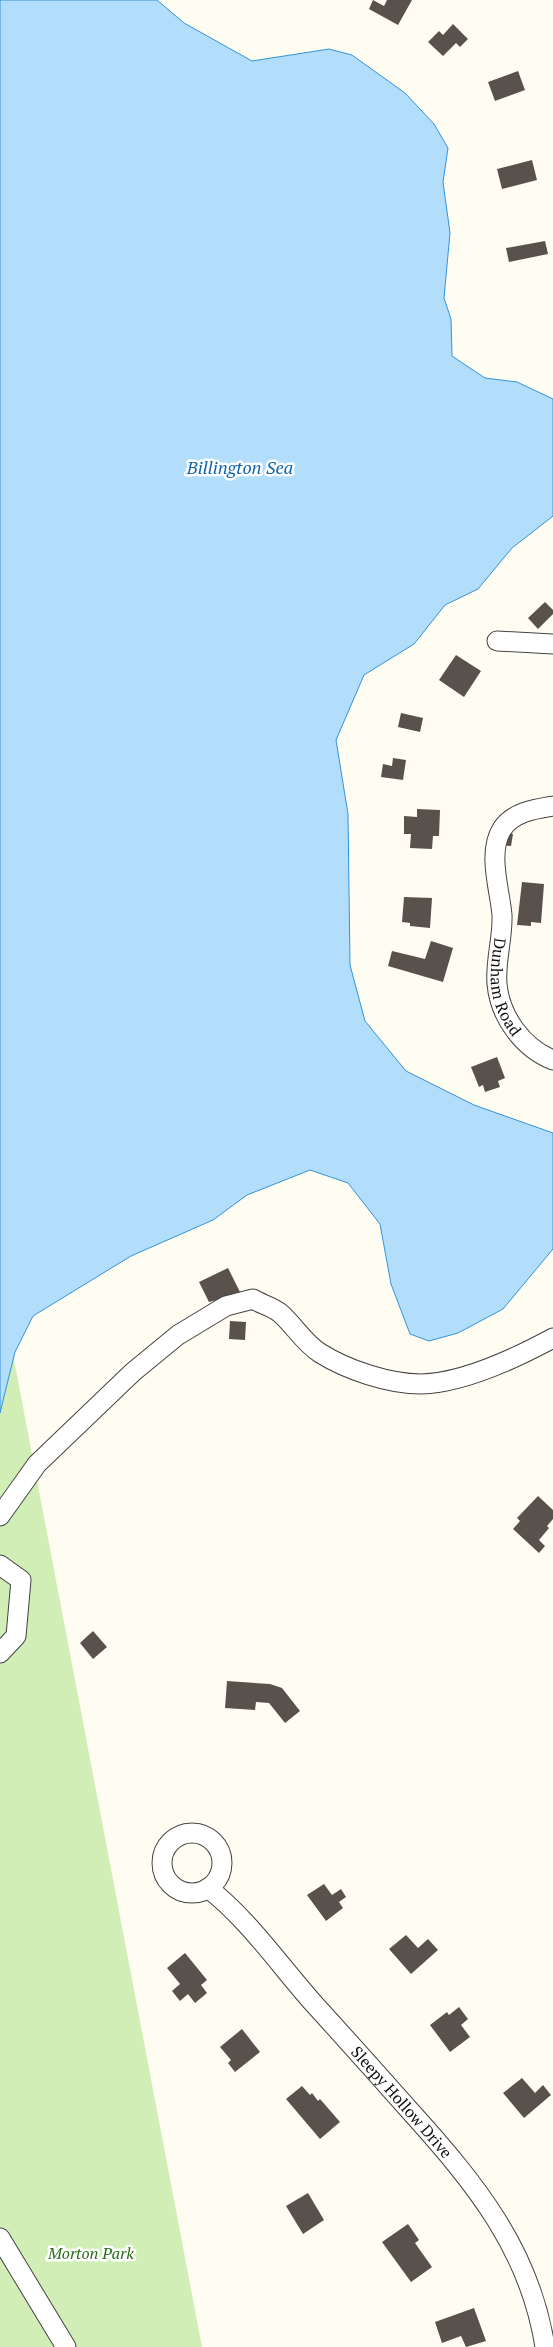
<svg xmlns="http://www.w3.org/2000/svg" width="553" height="2347" font-family="'PT Serif',serif">
  <style>
    .green { fill: #d2eeb7 }
    .water { fill: #b2defb; stroke: #3293d9 }
    .building { fill: #59514b }
    .lines { fill: none; stroke-linecap: round; stroke-linejoin: round }
    .minor-casing { stroke: #434343; stroke-width: 21 }
    .minor { stroke: #fff; stroke-width: 19 }
    .labels { text-anchor: middle; stroke-width: 5; stroke-linejoin: round; paint-order: stroke }
    .street-label { font-size: 16px; fill: #101010; stroke: #fff }
    .park-label { font-size: 16px; font-style: italic; fill: #296e19; stroke: #fff }
    .water-label { font-size: 18px; font-style: italic; fill: #0d64ad; stroke: #fff }
  </style>
  <rect width="100%" height="100%" fill="#fffdf2"/>
  <!-- green -->
  <polygon class="green" points="8,1328 202,2347 0,2347 0,1337"/>
  <!-- water -->
  <polygon class="water" points="0,0 157,0 184,23 252,61 329,49 352,55 405,93 434,124 448,148 443,182 450,233 444,298 451,319 452,356 485,378 517,382 553,399 553,516 512,548 478,589 445,605 414,644 364,675 336,740 348,814 350,965 365,1021 406,1071 474,1105 553,1133 553,1249 503,1309 458,1333 429,1341 410,1334 391,1284 380,1224 348,1183 310,1170 247,1195 213,1220 131,1256 33,1316 15,1352 0,1413"/>
  <!-- building -->
  <g class="building">
    <polygon points="373,0 384,6 387,0 412,0 398,25 369,9"/>
    <polygon points="453,24 468,39 460,47 456,43 443,56 428,42 439,31 443,35"/>
    <polygon points="518,71 525,90 495,101 488,82"/>
    <polygon points="532,160 537,180 502,189 497,169"/>
    <polygon points="545,241 548,254 509,262 506,248"/>
    <polygon points="545,602 553,610 553,614 538,629 528,618"/>
    <polygon points="456,655 481,671 464,697 439,680"/>
    <polygon points="401,713 423,718 420,732 398,727"/>
    <polygon points="393,758 406,760 403,780 381,777 383,764 392,766"/>
    <polygon points="417,809 440,810 439,836 433,836 432,849 410,848 411,834 404,834 404,816 417,817"/>
    <polygon points="504,832 513,834 511,846 502,845"/>
    <polygon points="522,882 544,884 541,923 531,922 531,926 517,925"/>
    <polygon points="404,897 432,898 430,928 410,926 410,923 402,922"/>
    <polygon points="431,941 453,948 443,982 388,966 392,951 425,959"/>
    <polygon points="497,1057 505,1078 498,1081 500,1087 485,1092 483,1085 479,1087 471,1067"/>
    <polygon points="228,1268 241,1294 209,1302 199,1282"/>
    <polygon points="230,1321 246,1322 245,1340 229,1339"/>
    <polygon points="538,1496 553,1510 553,1519 547,1526 549,1528 539,1540 545,1546 539,1553 513,1529 520,1521 517,1518"/>
    <polygon points="93,1631 107,1647 93,1659 80,1643"/>
    <polygon points="227,1681 270,1684 282,1688 300,1711 285,1723 269,1703 256,1702 255,1710 225,1708"/>
    <polygon points="324,1884 332,1895 341,1889 346,1897 339,1902 343,1908 326,1921 307,1895"/>
    <polygon points="406,1935 418,1948 428,1939 438,1950 411,1974 389,1949"/>
    <polygon points="185,1953 207,1980 201,1985 207,1993 195,2003 188,1994 180,2001 172,1991 180,1984 167,1968"/>
    <polygon points="459,2007 468,2019 461,2025 470,2037 450,2052 430,2025 447,2012 449,2015"/>
    <polygon points="242,2029 260,2052 235,2072 228,2063 231,2060 220,2047"/>
    <polygon points="522,2078 535,2093 543,2085 551,2095 524,2118 503,2093"/>
    <polygon points="302,2086 310,2095 312,2093 318,2101 320,2099 340,2122 320,2139 286,2099"/>
    <polygon points="308,2193 324,2220 303,2234 286,2206"/>
    <polygon points="408,2224 419,2240 415,2243 432,2267 411,2282 382,2242"/>
    <polygon points="474,2308 486,2341 466,2347 461,2336 442,2343 435,2322"/>
  </g>
  <g class="lines">
    <defs>
      <g id="minor">
        <polyline points="497,641 553,644"/>
        <path id="s1" d="M 553,806 C 535,809 513,812 502,829 C 487,853 500,890 502,915 C 503,938 495,961 497,984 C 500,1017 523,1048 553,1060"/>
        <path d="M 0,1516 L 37,1464 L 133,1372 L 178,1335 L 226,1306 L 253,1299 C 261,1304 273,1307 280,1313 C 294,1325 304,1343 320,1353 C 347,1370 389,1384 421,1384 C 464,1383 516,1358 553,1338"/>
        <polyline points="0,1565 21,1580 16,1636 0,1653"/>
        <circle cx="192" cy="1863" r="30"/>
        <path id="s2" d="M 208,1888 C 250,1921 280,1966 315,2005 C 347,2040 379,2076 411,2112 C 475,2183 530,2250 545,2347"/>
        <polyline points="0,2238 66,2347"/>
      </g>
    </defs>
    <!-- minor casing -->
    <use href="#minor" class="minor-casing"/>
    <!-- minor -->
    <use href="#minor" class="minor"/>
  </g>
  <g class="labels">
    <!-- street labels -->
    <g class="street-label">
      <text dy="6" stroke="none"><textPath href="#s1" startOffset="219">Dunham Road</textPath></text>
      <text dy="6" stroke="none"><textPath href="#s2" startOffset="289">Sleepy Hollow Drive</textPath></text>
    </g>
    <!-- park labels -->
    <g class="park-label">
      <text x="91" y="2259">Morton Park</text>
    </g>
    <!-- water labels -->
    <g class="water-label">
      <text x="240" y="474">Billington Sea</text>
    </g>
  </g>
</svg>
